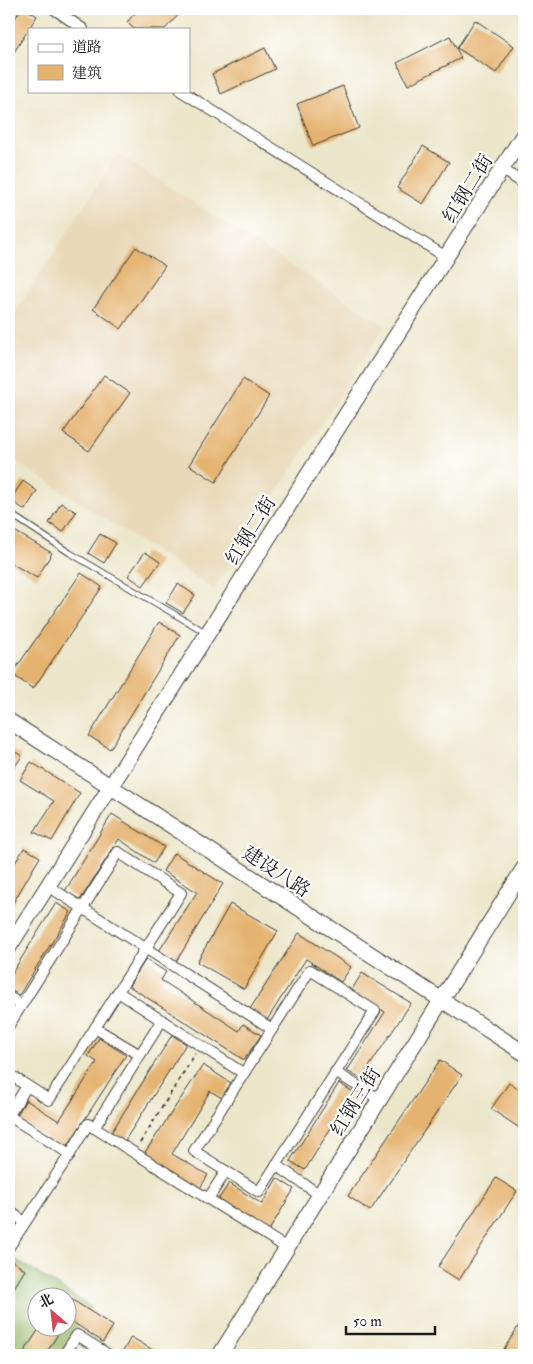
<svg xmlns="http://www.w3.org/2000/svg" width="533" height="1364" font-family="'IM FELL Double Pica','Noto Serif SC',serif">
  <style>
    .built { fill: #e9d9ba }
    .forest { fill: #98b668; stroke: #5a6942; fill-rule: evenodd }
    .building { fill: #e5b36f }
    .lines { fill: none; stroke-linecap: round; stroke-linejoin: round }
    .lane-casing { stroke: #3b3a36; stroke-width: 7 }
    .street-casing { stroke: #3b3a36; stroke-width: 12 }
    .secondary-casing { stroke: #3b3a36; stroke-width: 17 }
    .path { stroke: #3b3a36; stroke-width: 2; stroke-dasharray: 4 4; stroke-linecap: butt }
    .lane { stroke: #fff; stroke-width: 5 }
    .street { stroke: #fff; stroke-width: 10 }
    .secondary { stroke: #fff; stroke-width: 15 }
    .labels { text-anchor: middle; stroke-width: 4.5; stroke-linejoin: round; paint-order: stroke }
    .street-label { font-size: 19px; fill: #1c1c1c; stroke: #fff }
  </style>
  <rect width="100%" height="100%" fill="#fff"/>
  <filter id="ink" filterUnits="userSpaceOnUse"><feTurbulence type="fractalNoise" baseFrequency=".02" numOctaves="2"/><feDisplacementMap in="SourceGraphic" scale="10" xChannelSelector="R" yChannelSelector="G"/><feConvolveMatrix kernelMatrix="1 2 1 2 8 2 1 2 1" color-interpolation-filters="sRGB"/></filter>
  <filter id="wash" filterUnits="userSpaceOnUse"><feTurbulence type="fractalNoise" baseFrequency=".0096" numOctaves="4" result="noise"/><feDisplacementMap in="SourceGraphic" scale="20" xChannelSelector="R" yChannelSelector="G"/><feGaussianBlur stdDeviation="1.12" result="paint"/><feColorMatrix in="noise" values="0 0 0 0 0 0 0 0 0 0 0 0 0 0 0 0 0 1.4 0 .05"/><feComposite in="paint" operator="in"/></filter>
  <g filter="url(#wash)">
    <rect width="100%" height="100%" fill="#ece7cb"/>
    <!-- built -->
    <polygon class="built" points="118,154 385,326 214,589 9,457 9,322"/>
    <!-- forest -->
    <path class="forest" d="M 9,1255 L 91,1307 L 60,1355 L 9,1355 ZM 38,1296 L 68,1296 L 68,1326 L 38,1326 Z"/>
    <g id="blocks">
      <!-- building -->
      <g class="building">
        <polygon points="21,9 26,9 37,16 9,60 9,28"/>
        <polygon points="139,9 184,9 165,29 134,29 127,22"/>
        <polygon points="475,20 514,46 496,73 457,48"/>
        <polygon points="450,36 461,58 408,85 397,63"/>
        <polygon points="265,48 275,69 221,94 212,74"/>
        <polygon points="343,86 359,128 313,146 297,104"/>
        <polygon points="423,146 449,162 423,204 397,188"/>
        <polygon points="136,247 165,266 121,329 93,309"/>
        <polygon points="104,375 130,393 89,451 63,433"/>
        <polygon points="243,379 269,396 216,482 189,465"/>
        <polygon points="23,481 37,491 25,510 10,500"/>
        <polygon points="61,503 76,512 63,532 49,523"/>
        <polygon points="9,528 52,553 37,578 9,562"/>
        <polygon points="100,534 116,543 104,563 88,553"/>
        <polygon points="145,552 160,562 143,586 128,576"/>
        <polygon points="81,573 102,587 33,689 12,674"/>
        <polygon points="178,584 195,595 183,613 166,603"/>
        <polygon points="159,622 180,635 110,749 89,736"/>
        <polygon points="9,748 22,756 12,771 9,769"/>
        <polygon points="31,762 80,793 52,841 34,832 54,801 20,780"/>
        <polygon points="112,814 164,847 154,863 119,839 80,900 65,891"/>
        <polygon points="24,848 40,857 10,908 9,907 9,873"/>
        <polygon points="174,853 223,884 176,962 159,951 197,892 163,871"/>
        <polygon points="56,903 71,912 19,995 9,989 9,978"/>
        <polygon points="230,904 278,931 244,989 197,962"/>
        <polygon points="299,933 351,967 341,982 306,959 267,1020 250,1009"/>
        <polygon points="146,959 166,972 161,980 239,1031 243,1024 261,1035 244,1060 129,986"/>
        <polygon points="362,973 411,1003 361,1079 347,1071 385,1012 351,991"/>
        <polygon points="172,1035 186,1044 124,1142 111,1133"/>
        <polygon points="99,1038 126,1055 65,1150 15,1118 26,1100 59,1121 97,1062 88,1056"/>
        <polygon points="440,1060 462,1075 370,1211 348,1196"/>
        <polygon points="203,1065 231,1083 222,1098 210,1091 172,1154 208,1175 199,1190 142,1157"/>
        <polygon points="339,1083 353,1092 305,1170 290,1161"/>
        <polygon points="509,1083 524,1093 524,1131 491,1109"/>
        <polygon points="277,1178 294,1189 268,1232 218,1200 229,1183 262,1204"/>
        <polygon points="496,1178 517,1191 459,1280 438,1267"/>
        <polygon points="9,1217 20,1224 9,1241"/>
        <polygon points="12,1261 25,1270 9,1296 9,1267"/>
        <polygon points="68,1297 113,1326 103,1342 68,1319"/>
        <polygon points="524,1317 524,1351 522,1355 514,1355 504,1349"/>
        <polygon points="41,1326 63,1326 45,1355 22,1355"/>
        <polygon points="131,1337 161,1355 121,1355"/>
      </g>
    </g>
  </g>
  <g filter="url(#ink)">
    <use href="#blocks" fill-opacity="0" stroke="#3b3a36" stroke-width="1"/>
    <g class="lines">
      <defs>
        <polyline id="lane" points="9,513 70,553 205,632"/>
        <g id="street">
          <polyline points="54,9 83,29"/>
          <polyline points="181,91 446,257"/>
          <polyline points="502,169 524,184"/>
          <polyline points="48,886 272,1029"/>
          <polygon points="310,970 375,1011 259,1192 194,1151"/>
          <polyline points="118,992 243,1073"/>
          <polyline points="9,997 21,1005"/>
          <polyline points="9,1025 118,852 181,893 95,1028"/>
          <polyline points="335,1072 379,1099"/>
          <polyline points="9,1074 49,1100 95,1028 140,1055"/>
          <polyline points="9,1115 27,1086"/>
          <polyline points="9,1116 70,1154 88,1124 287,1248"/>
          <polyline points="94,1128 162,1020"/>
          <polyline points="276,1165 320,1195"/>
          <polyline points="208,1199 226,1171"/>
          <polyline points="9,1211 25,1222"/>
          <polyline points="9,1247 70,1154"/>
          <polyline points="64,1355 77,1335 109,1355"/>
        </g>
        <g id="secondary">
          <polyline points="9,721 524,1053"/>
          <polyline points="9,947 524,134"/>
          <polyline points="220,1355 524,868"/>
        </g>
      </defs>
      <!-- lane casing -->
      <use href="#lane" class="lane-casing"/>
      <!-- street casing -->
      <use href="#street" class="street-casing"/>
      <!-- secondary casing -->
      <use href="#secondary" class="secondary-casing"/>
      <!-- path -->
      <polyline class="path" points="140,1143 195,1054"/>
      <!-- lane -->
      <use href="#lane" class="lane"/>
      <!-- street -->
      <use href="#street" class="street"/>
      <!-- secondary -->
      <use href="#secondary" class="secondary"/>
    </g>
  </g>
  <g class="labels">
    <!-- street labels -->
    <g class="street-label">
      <text transform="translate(467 188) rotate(-58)" y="7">红钢二街</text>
      <text transform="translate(250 530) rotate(-58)" y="7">红钢二街</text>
      <text transform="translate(277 871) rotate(33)" y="7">建设八路</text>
      <text transform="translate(355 1101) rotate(-58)" y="7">红钢三街</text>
    </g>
  </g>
  <!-- margin -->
  <rect width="533" height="1364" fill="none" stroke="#fff" stroke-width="30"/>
  <!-- legend -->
  <rect x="28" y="28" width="162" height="65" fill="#ffffff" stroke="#a4a4a4"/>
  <rect x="38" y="44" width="25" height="8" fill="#ffffff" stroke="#a4a4a4"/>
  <text x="72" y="52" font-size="15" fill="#1c1c1c">道路</text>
  <rect x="38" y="65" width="25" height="15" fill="#e5b36f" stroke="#a4a4a4"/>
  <text x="72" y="78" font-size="15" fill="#1c1c1c">建筑</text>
  <!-- north arrow -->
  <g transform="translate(52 1312) rotate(332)"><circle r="24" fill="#ffffff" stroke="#a4a4a4"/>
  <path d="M0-4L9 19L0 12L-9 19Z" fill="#d1495b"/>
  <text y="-8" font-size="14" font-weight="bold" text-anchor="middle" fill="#1c1c1c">北</text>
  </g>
  <!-- scale -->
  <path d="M346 1326v8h89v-8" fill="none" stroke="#1c1c1c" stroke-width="2.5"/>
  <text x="353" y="1326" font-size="15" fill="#1c1c1c" stroke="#ffffff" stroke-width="4" paint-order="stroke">50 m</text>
</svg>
